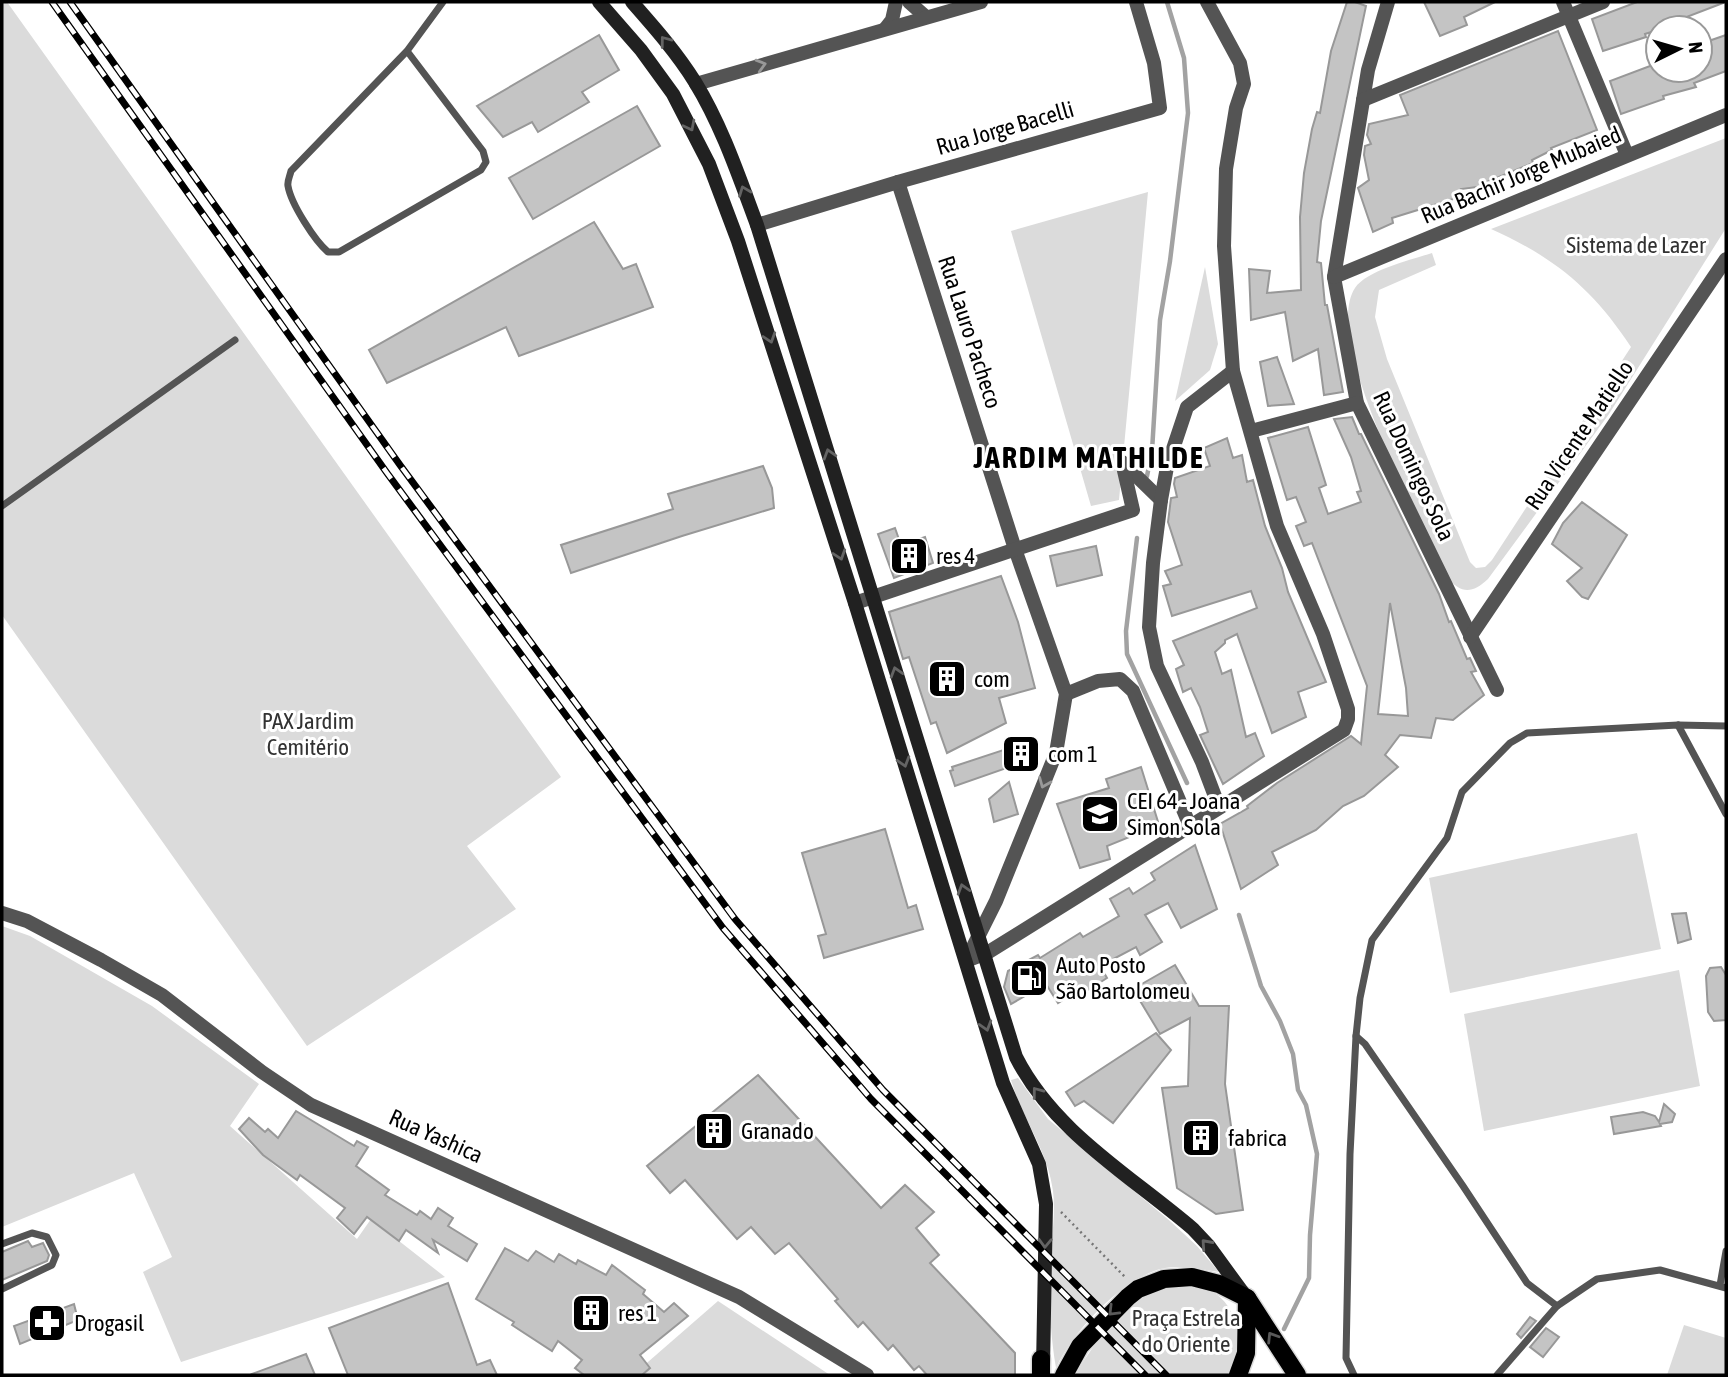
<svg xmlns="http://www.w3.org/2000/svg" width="1728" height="1377" font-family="'Asap Condensed',sans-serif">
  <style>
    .green { fill: #dbdbdb }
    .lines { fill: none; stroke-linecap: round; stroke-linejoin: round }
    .stream { stroke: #a2a2a2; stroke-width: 4.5 }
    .building { fill: #c4c4c4; stroke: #989898; stroke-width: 2; fill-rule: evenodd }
    .primary-casing { stroke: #dbdbdb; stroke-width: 21 }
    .path { stroke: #767676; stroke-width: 2.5; stroke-dasharray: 2 3.5; stroke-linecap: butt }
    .lane { stroke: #545454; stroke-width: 7 }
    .street { stroke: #545454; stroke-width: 14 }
    .secondary { stroke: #212121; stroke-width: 14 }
    .primary { stroke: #000; stroke-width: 18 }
    .rail-casing { stroke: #000; stroke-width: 7 }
    .rail { stroke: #fff; stroke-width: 4.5; stroke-dasharray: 13; stroke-linecap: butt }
    .oneway { stroke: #646464 }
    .oneway2 { stroke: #989898 }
    .oneway3 { stroke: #595959 }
    .labels { text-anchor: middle; stroke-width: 6; stroke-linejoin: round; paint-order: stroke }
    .street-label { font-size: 23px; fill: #000; stroke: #fff }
    .park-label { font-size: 23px; fill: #323232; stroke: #fff }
    .poi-label { font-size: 23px; fill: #000; stroke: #fff; text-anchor: start }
    .district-label { font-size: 30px; font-weight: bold; letter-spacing: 2px; fill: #000; stroke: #fff }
  </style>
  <rect width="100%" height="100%" fill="#fff"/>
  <!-- green -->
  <g class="green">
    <polygon points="2,2 7,2 561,777 467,846 516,909 307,1046 2,615"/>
    <path d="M 1726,138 L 1726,228 L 1609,414 L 1488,579 C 1472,594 1461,594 1447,577 C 1422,524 1321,339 1355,288 C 1367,270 1411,260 1432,253 L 1436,265 L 1379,290 L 1375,317 L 1387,359 L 1470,562 L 1476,568 L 1485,567 L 1492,560 L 1631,347 C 1593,289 1554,257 1491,229 Z"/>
    <polygon points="1148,192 1119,500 1091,506 1011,231"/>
    <polygon points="1205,267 1218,344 1210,370 1175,401"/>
    <polygon points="1637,833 1661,949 1450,993 1429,878"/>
    <polygon points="2,926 30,936 152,1006 259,1084 230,1126 357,1239 371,1219 445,1277 181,1362 143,1272 172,1257 134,1173 2,1227"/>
    <polygon points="1679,970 1700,1086 1484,1131 1464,1014"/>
    <path d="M 1018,1078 L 1048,1119 L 1170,1221 L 1197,1246 L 1219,1272 C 1199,1269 1186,1265 1165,1268 C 1125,1275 1072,1332 1056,1368 C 1050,1333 1049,1300 1050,1266 C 1051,1241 1056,1215 1053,1191 C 1048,1151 1022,1118 1011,1080 Z"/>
    <path d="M 1175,1285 C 1183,1285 1194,1284 1202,1287 C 1240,1299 1244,1344 1229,1375 L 1075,1375 C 1088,1352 1123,1303 1148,1292 C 1156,1289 1166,1287 1175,1285 Z"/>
    <polygon points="718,1301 830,1375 633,1375"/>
    <polygon points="1684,1325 1726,1338 1726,1375 1667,1375"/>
  </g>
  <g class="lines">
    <!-- stream -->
    <g class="stream">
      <polyline points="1147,476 1152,451 1160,320 1170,261 1188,113 1184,58 1167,2"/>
      <polyline points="1137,538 1126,631 1127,654 1187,783"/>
      <polyline points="1239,915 1261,986 1280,1021 1293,1054 1298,1090 1306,1105 1317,1154 1310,1235 1309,1278 1284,1329"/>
    </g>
  </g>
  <!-- building -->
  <g class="building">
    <polygon points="1347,2 1355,2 1366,6 1321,221 1317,262 1321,263 1325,305 1327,305 1343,392 1324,395 1318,349 1293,361 1285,312 1251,320 1249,269 1270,271 1267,293 1301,290 1300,217 1304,173 1312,129 1317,112 1320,113 1331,51"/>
    <polygon points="1424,2 1495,2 1464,17 1467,25 1440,36"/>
    <polygon points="1637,2 1723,2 1723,3 1676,21 1678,25 1658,28 1658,30 1645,34 1646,37 1603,51 1592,19"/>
    <polygon points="1558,31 1597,130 1551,148 1552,150 1532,160 1533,163 1484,183 1485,186 1461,189 1463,196 1392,218 1393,223 1373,232 1358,188 1369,180 1364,155 1365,146 1371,144 1367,135 1369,124 1408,115 1400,95"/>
    <polygon points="599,35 619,70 582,92 589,102 538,132 532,122 503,137 477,106"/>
    <polygon points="1726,35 1726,71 1694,83 1696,87 1663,96 1664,99 1621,114 1610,81 1658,63 1658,70 1700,70 1700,44"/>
    <polygon points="637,106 660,146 533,219 509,178"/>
    <polygon points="594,222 623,269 636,264 653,307 519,356 506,327 387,383 369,350"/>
    <polygon points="1277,357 1294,404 1268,406 1260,362"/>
    <path d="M 1352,417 L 1359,434 L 1361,434 L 1439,594 L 1449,622 L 1451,621 L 1467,659 L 1470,658 L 1476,671 L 1471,672 L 1484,695 L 1453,720 L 1436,718 L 1431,738 L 1400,735 L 1385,755 L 1398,767 L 1364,796 L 1343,806 L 1316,830 L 1272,852 L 1278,865 L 1241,889 L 1220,824 L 1248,808 L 1247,806 L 1277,783 L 1351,736 L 1361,744 L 1367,686 L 1312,543 L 1304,546 L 1296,526 L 1306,522 L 1296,497 L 1287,500 L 1268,438 L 1308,427 L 1326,485 L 1319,488 L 1328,514 L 1361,502 L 1357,492 L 1361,491 L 1351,457 L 1334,419 ZM 1390,603 L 1406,688 L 1408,716 L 1378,714 Z"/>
    <polygon points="1227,438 1233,458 1242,455 1247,482 1253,480 1265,526 1282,568 1288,592 1326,682 1298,692 1306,717 1272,733 1237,634 1225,640 1225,643 1215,652 1222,674 1231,670 1246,737 1255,733 1264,756 1223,784 1200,735 1208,732 1200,707 1191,688 1183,692 1176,669 1184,665 1173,641 1257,608 1251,591 1172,616 1163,586 1171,584 1165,571 1182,565 1168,522 1171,498 1177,497 1174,484 1175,478 1210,466 1204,448"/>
    <polygon points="763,466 772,488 774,508 682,536 571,573 561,545 673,509 668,494"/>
    <polygon points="1582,502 1627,535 1588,599 1582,597 1567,581 1582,568 1552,544 1563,523"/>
    <polygon points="895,528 901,545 925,537 933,563 894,578 878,534"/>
    <polygon points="1096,546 1102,575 1057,586 1050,556"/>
    <polygon points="1001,576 1018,622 1035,688 999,698 1006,723 947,753 936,722 931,724 909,657 903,659 889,612"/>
    <polygon points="1031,741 1035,758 955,786 950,771 953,770 952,767"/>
    <polygon points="1141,767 1159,825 1107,846 1110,859 1080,868 1057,804 1109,788 1106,779"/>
    <polygon points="1009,782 1018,814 994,822 989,799"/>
    <polygon points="885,829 908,908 916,905 923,929 824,958 818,936 826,934 802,853"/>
    <polygon points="1195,845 1217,909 1181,928 1168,903 1145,915 1162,942 1140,955 1136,947 1100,966 1107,978 1077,997 1074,993 1058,1003 1046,984 1011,1004 1004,987 1008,971 1038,955 1040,958 1080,933 1083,937 1119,916 1110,899 1129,888 1133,894 1155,880 1151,873"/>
    <polygon points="1686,913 1691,939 1678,943 1672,914"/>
    <polygon points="1175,965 1199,1006 1229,1006 1225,1084 1243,1210 1216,1214 1177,1188 1162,1088 1188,1086 1190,1018 1160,1034 1133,989"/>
    <polygon points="1721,967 1726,975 1726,1020 1714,1021 1708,1012 1706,976 1710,968"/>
    <polygon points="1156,1033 1171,1050 1113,1123 1084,1101 1075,1106 1066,1092"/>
    <polygon points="758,1075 881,1208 905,1185 934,1212 916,1228 939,1255 930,1263 1015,1353 1015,1375 927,1375 919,1366 914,1370 893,1345 888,1350 863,1322 858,1327 835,1301 838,1299 789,1243 775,1254 751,1227 737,1239 685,1180 670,1193 647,1166"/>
    <polygon points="1664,1104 1675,1114 1672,1122 1660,1124 1661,1126 1614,1134 1611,1117 1643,1112 1655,1116 1659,1122"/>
    <polygon points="296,1111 354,1146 357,1141 368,1147 356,1166 389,1190 385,1195 417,1215 420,1211 431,1219 438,1208 453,1218 448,1226 477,1244 467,1261 433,1240 438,1253 406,1230 399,1241 367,1217 354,1234 337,1218 345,1208 300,1175 297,1180 263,1155 239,1129 249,1118 265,1132 268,1129 278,1138"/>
    <polygon points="28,1241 32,1247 43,1243 49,1255 47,1261 2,1280 2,1252"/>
    <polygon points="505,1248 528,1261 536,1251 554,1262 559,1254 576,1264 578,1260 606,1275 612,1265 645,1290 643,1294 664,1312 674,1303 688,1316 640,1355 650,1368 642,1375 584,1375 575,1368 582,1360 558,1341 552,1351 512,1325 514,1322 476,1299"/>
    <polygon points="448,1283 477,1365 490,1360 497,1375 348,1375 329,1328"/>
    <polygon points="74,1304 78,1320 20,1344 14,1326"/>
    <polygon points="1530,1317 1536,1321 1521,1338 1517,1334"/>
    <polygon points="1546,1328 1559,1337 1543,1357 1530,1347"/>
    <polygon points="306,1354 315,1375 253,1375 252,1374"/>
  </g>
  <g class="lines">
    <defs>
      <g id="primary">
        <polyline points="1041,1375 1041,1359"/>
        <polyline points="1064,1375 1080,1346 1128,1297 1138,1289 1164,1279 1192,1277 1219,1284 1247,1298 1297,1375"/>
        <polyline points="1238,1375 1246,1353 1247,1298"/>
      </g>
    </defs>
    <!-- primary casing -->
    <use href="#primary" class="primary-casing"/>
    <!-- path -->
    <polyline class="path" points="1061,1212 1125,1277"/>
    <!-- lane -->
    <g class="lane">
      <path d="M 407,51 L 483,151 L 486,162 L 481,170 L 339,252 L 328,252 C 315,241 291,204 288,186 C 287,181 290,176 291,171 L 407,51 L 443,2"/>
      <polyline points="2,506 235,340"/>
      <polyline points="1678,725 1726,814"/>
      <polyline points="1356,1036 1360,998 1372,940 1447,838 1462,792 1510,743 1527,733 1678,725 1726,726"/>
      <polyline points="2,1244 32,1233 47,1237 56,1255 52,1265 2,1289"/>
      <polyline points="1720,1285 1726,1251"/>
      <polyline points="1557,1306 1597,1279 1660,1270 1726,1288"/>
      <polyline points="1354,1375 1346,1358 1350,1154 1356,1036 1365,1044 1463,1186 1527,1283 1557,1306 1497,1375"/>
    </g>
    <!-- street -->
    <g class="street">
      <polyline points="909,2 926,17"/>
      <polyline points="1388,2 1368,70 1334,277 1357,403 1497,690"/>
      <polyline points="1563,2 1627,155"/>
      <polyline points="885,29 892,20 896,2"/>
      <polyline points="696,84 981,2"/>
      <polyline points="1363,100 1603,2"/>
      <polyline points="898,182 1015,549 1066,694 1056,753 996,901 966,961"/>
      <polyline points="757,225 898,182 1160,108 1154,63 1136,2"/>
      <polyline points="1334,277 1726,115"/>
      <polyline points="1251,431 1357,403"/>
      <polyline points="1123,463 1161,500"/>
      <polyline points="855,603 1133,510 1122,462"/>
      <polyline points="1470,637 1726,259"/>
      <polyline points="1066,694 1098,681 1120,679 1133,691 1190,826"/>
      <polyline points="1219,807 1202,762 1157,666 1149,627 1153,563 1161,500 1167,467 1187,407 1233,371"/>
      <polyline points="2,913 27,921 101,960 162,995 262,1072 311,1105 739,1297 867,1375"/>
      <polyline points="966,961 987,953 1344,730 1348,719 1348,709 1323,634 1277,526 1233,371 1224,246 1226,169 1236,108 1244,84 1240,63 1207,2"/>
    </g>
    <!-- secondary -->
    <g class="secondary">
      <polyline points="599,2 641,50 673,94 709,164 738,241 855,603 1003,1083 1039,1164 1046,1204 1043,1367"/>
      <path d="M 632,2 C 654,27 677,53 695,82 C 722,126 739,177 757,225 L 1016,1057 C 1054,1132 1130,1175 1193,1229 L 1208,1245 L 1246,1297"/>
    </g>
    <!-- primary -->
    <use href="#primary" class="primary"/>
    <defs>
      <g id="rail">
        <polyline points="52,2 387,473 723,928 871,1099 1145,1375"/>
        <polyline points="70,2 400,465 735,919 883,1090 1166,1375"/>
      </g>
    </defs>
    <!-- rail casing -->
    <use href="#rail" class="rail-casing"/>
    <!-- rail -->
    <use href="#rail" class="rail"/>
  </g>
  <!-- one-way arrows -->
  <defs><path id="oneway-chevron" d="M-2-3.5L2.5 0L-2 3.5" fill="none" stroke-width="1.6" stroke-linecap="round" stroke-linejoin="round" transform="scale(1.75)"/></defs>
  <g class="oneway">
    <use href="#oneway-chevron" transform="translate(665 41) rotate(-127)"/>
    <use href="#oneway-chevron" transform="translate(690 126) rotate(63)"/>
    <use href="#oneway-chevron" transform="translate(744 191) rotate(-111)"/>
    <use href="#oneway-chevron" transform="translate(770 338) rotate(72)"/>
    <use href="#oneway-chevron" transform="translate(829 454) rotate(-107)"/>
    <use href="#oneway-chevron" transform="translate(840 555) rotate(72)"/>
    <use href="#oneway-chevron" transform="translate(896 672) rotate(-107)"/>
    <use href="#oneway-chevron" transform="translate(904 762) rotate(73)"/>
    <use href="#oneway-chevron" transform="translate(963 889) rotate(-107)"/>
    <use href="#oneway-chevron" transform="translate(986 1026) rotate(73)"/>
    <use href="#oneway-chevron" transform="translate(1037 1092) rotate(-127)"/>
    <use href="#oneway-chevron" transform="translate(1045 1243) rotate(92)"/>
    <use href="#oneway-chevron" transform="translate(1206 1244) rotate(-132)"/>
  </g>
  <g class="oneway2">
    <use href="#oneway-chevron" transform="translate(761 65) rotate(-16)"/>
    <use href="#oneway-chevron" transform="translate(1044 783) rotate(112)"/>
  </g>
  <g class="oneway3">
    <use href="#oneway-chevron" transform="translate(1113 1311) rotate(135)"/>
    <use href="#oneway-chevron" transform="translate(1272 1337) rotate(-122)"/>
  </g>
  <!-- icons -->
  <defs>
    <symbol id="building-square" viewBox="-11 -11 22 22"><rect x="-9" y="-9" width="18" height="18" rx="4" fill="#000" stroke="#fff"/><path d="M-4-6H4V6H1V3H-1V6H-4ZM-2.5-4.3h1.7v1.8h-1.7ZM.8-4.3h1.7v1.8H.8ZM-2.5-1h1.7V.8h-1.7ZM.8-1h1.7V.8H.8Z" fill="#fff"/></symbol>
    <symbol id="school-square" viewBox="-11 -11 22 22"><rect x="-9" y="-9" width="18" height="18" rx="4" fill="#000" stroke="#fff"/><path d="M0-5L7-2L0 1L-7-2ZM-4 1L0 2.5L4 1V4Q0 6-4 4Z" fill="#fff"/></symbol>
    <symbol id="fuel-square" viewBox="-11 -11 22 22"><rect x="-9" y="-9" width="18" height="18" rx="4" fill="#000" stroke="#fff"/><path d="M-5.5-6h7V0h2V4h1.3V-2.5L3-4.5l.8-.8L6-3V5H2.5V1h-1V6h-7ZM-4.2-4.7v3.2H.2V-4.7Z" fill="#fff"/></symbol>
    <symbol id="pharmacy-square" viewBox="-11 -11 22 22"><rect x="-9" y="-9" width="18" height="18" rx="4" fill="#000" stroke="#fff"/><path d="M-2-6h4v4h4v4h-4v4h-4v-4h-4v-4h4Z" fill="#fff"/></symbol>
  </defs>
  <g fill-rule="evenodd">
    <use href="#building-square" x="887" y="534" width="44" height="44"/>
    <use href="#building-square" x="925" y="657" width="44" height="44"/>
    <use href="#building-square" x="999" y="732" width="44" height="44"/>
    <use href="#school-square" x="1078" y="792" width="44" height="44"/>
    <use href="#fuel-square" x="1007" y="956" width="44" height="44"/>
    <use href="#building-square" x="692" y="1109" width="44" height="44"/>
    <use href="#building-square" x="1179" y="1116" width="44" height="44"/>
    <use href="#building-square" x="569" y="1291" width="44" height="44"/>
    <use href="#pharmacy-square" x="25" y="1301" width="44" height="44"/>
  </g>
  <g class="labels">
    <!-- street labels -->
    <g class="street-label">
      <text transform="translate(1005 128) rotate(-16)" y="8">Rua Jorge Bacelli</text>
      <text transform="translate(1521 175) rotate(-23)" y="8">Rua Bachir Jorge Mubaied</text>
      <text transform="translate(970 332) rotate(72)" y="8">Rua Lauro Pacheco</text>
      <text transform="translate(1579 435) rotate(-56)" y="8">Rua Vicente Matiello</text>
      <text transform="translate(1414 466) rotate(65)" y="8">Rua Domingos Sola</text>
      <text transform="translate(436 1136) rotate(24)" y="8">Rua Yashica</text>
    </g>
    <!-- park labels -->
    <g class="park-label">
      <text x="1636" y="253">Sistema de Lazer</text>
      <text x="308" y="729">PAX Jardim<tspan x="308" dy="26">Cemitério</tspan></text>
      <text x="1186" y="1326">Praça Estrela<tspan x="1186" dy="26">do Oriente</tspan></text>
    </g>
    <!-- poi labels -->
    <g class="poi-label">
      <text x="936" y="564">res 4</text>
      <text x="974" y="687">com</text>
      <text x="1048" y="762">com 1</text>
      <text x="1127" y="809">CEI 64 - Joana<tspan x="1127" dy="26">Simon Sola</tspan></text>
      <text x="1056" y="973">Auto Posto<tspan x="1056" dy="26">São Bartolomeu</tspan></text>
      <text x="741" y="1139">Granado</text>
      <text x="1228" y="1146">fabrica</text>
      <text x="618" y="1321">res 1</text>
      <text x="74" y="1331">Drogasil</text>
    </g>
    <!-- district labels -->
    <g class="district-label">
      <text x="1089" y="468">JARDIM MATHILDE</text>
    </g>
  </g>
  <!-- border -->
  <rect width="1728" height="1377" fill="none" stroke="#000000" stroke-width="7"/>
  <!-- north arrow -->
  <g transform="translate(1679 49) rotate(85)"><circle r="33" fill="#ffffff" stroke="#999999" stroke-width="2"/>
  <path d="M0-5L12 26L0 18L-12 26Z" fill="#000000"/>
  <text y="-10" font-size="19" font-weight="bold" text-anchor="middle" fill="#000000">N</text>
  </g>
</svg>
